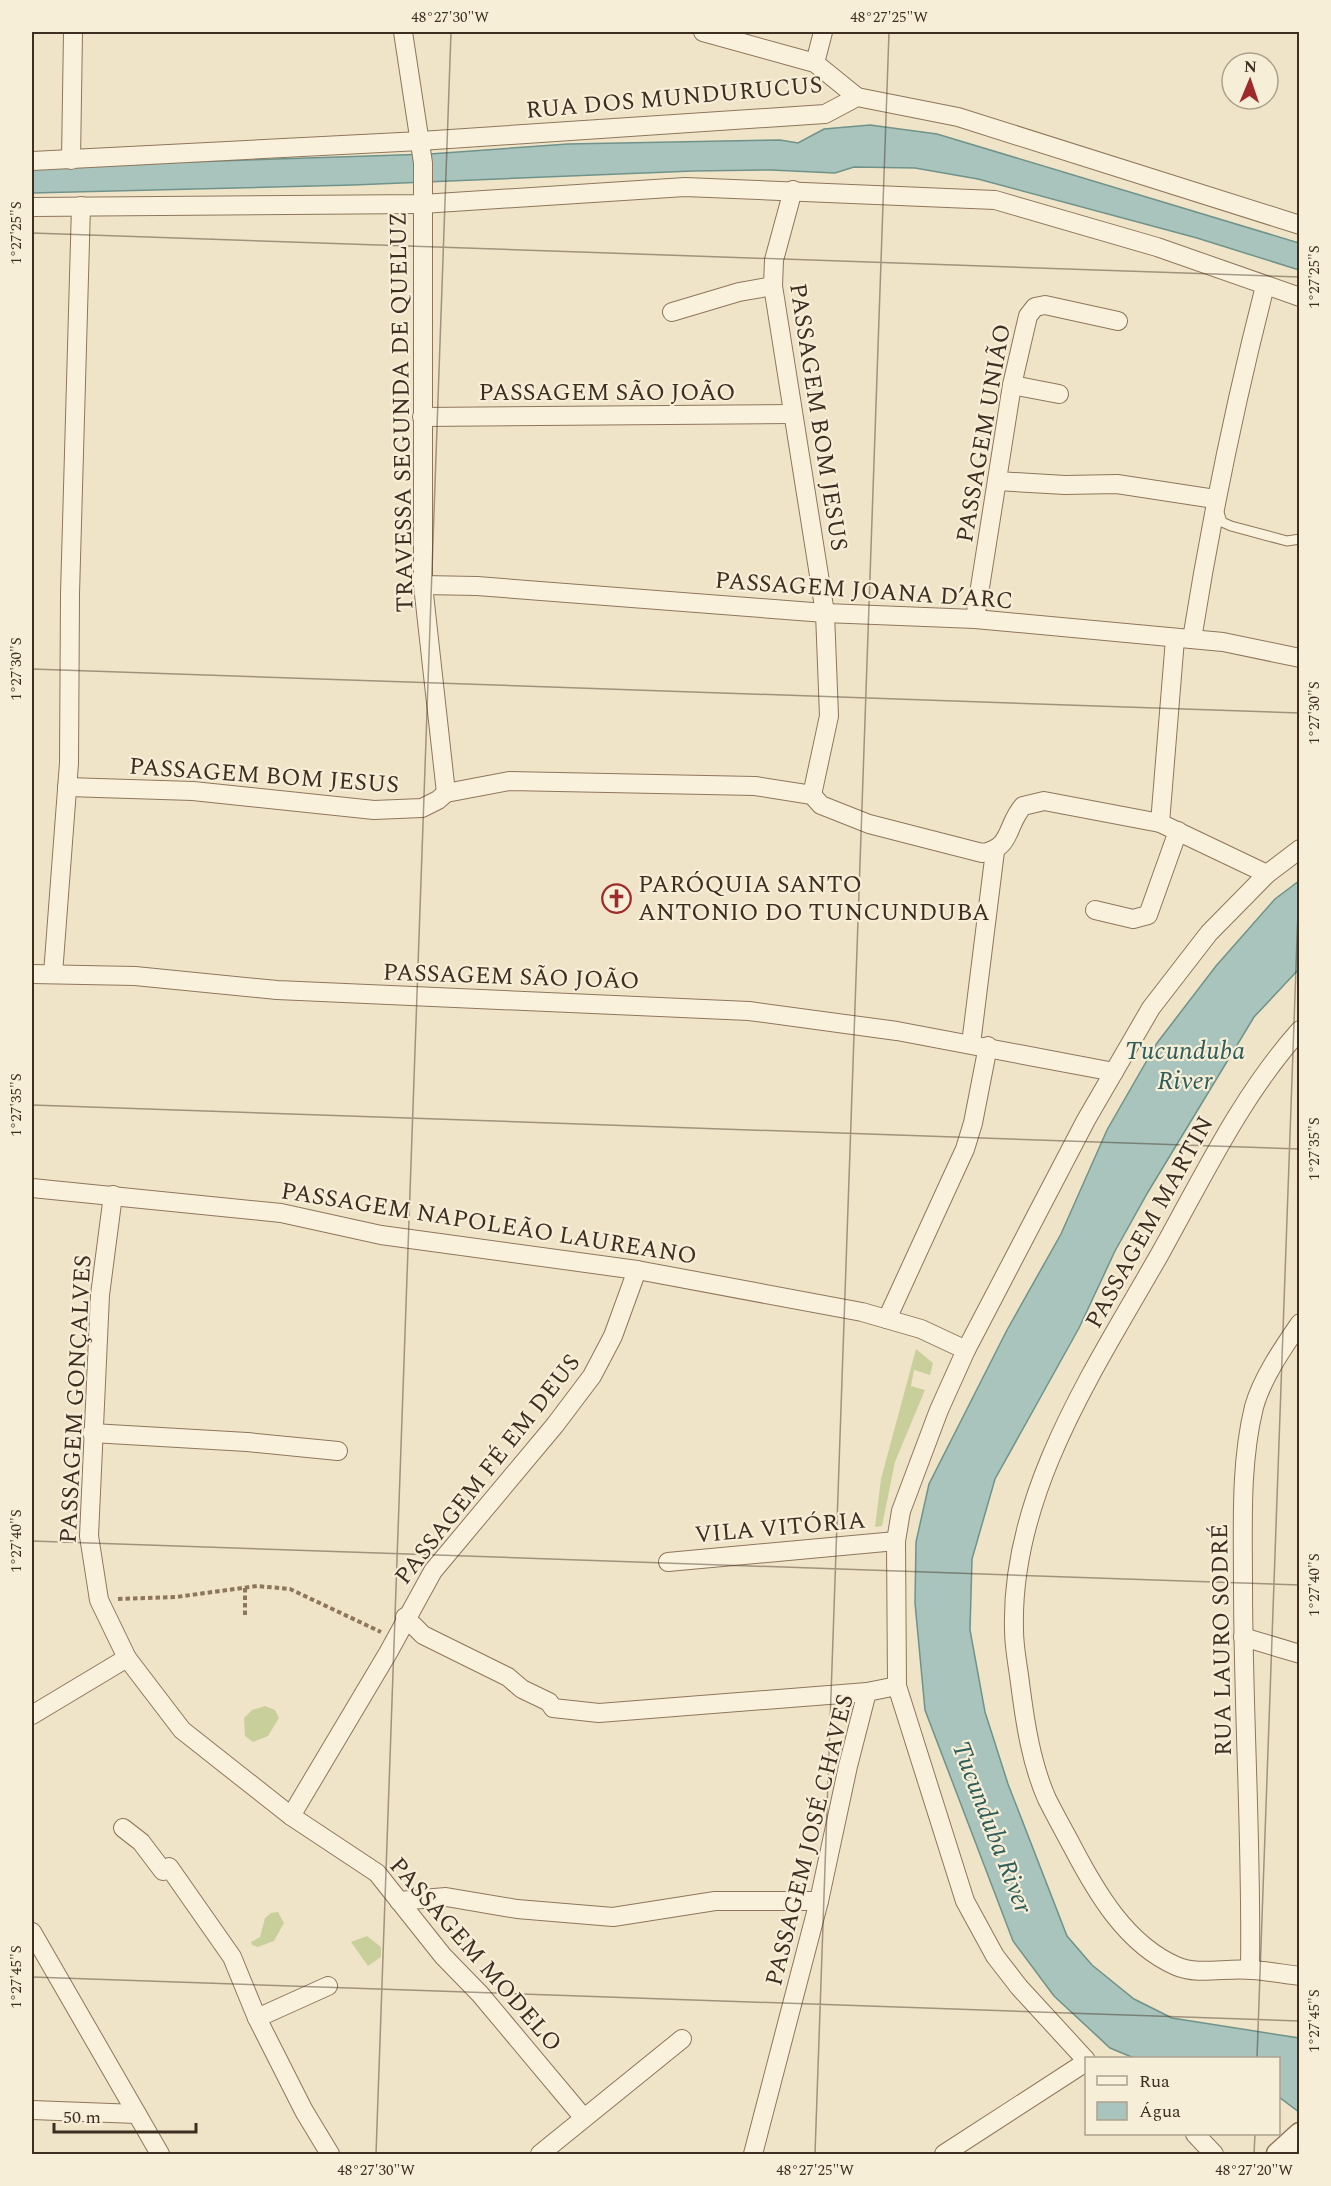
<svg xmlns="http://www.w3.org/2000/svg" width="1331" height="2186" font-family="Spectral,serif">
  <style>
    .green { fill: #c9cf9b }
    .water { fill: #a9c4bc; stroke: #6f938a; stroke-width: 1.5 }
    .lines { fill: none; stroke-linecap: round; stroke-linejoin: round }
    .service-casing { stroke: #8d765c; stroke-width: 11 }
    .minor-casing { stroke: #8d765c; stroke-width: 20 }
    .tertiary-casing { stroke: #8d765c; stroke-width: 25 }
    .path { stroke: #8d765c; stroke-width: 4; stroke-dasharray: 4.5 3; stroke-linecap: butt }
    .service { stroke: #faf1dc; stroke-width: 9 }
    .minor { stroke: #faf1dc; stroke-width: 18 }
    .tertiary { stroke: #faf1dc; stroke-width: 22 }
    .ticks { fill: none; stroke: #3d2e20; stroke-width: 1.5; stroke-opacity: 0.45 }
    .labels { text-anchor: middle; stroke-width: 4.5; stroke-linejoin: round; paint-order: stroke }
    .street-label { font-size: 24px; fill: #3d2e20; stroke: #f7eed8 }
    .poi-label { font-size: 24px; fill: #3d2e20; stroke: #f7eed8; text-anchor: start }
    .water-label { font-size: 26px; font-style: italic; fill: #2f5d5a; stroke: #f7eed8 }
    .neatline { fill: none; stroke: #3d2e20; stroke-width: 2 }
    .ticks-label { font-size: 15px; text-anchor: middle; fill: #3d2e20 }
  </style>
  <rect width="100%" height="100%" fill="#f0e4c8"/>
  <!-- green -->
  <g class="green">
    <polygon points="916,1349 933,1363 930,1375 914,1370 911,1386 925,1390 895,1462 882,1526 875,1527 881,1479"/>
    <polygon points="265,1706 275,1710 279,1718 268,1736 253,1742 245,1736 244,1718 252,1710"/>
    <polygon points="278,1912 284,1923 274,1941 258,1947 252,1945 251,1942 260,1937 265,1918 271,1913"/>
    <polygon points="367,1936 381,1947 381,1957 368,1966 351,1942"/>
  </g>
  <!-- water -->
  <g class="water">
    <polygon points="870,125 937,134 1299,243 1299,270 1197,238 978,179 915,168 854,167 835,173 771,170 693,171 353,185 32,193 32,167 430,154 568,144 780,140 798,143 824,129"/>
    <polygon points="1299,881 1299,969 1254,1017 1148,1192 1115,1251 1079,1328 995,1479 972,1559 970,1630 985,1712 1008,1784 1067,1936 1092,1965 1134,1999 1172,2018 1299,2038 1299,2112 1279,2097 1278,2058 1134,2058 1110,2048 1054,1996 1013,1941 925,1710 915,1603 916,1542 929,1484 1007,1330 1061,1234 1107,1130 1157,1043 1216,966 1275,899"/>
  </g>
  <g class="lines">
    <defs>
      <polyline id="service" points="1218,510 1222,522 1231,526 1287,541 1300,539"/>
      <g id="minor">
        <polyline points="403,32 423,163 423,585 446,793"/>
        <polyline points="703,32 815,63 857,97"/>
        <polyline points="815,63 823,32"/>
        <polyline points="71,160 73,32"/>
        <polyline points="32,161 420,141 825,114 857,97 958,117 1300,225"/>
        <polyline points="793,190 774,260 773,286 825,613 829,716 812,795"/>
        <polyline points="32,207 422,204 685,187 995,200 1157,247 1300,297"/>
        <polyline points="672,312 739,292 773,286"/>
        <polyline points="1012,385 1059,394"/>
        <polyline points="422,417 792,414"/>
        <polyline points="997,481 1065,485 1117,484 1215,499"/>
        <polyline points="423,585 477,586 825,613 975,619 1223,642 1300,658"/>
        <polyline points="975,619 1012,385 1028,316 1035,307 1045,305 1118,321"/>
        <path d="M 1192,639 C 1211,520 1235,403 1265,286"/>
        <path d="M 67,787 L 193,791 L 374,810 L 422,808 L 438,800 L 446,793 L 509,781 L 755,786 L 812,795 L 821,805 L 869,824 L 982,853 C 1012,849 1006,825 1023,806 L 1044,801 L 1160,823 L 1267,874"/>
        <polyline points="1160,823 1175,639"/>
        <polyline points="1095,910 1133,919 1148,915 1178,831"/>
        <polyline points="32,974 135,976 277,990 749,1011 897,1031 1114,1072"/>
        <polyline points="53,974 69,763 70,594 81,206"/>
        <path d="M 1300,1030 C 1241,1096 1204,1175 1161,1252 C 1096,1367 1010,1492 1014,1630 C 1014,1648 1018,1666 1020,1683 C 1025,1722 1031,1763 1047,1799 C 1055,1815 1064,1831 1072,1846 C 1096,1892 1126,1944 1176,1966 C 1199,1976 1227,1967 1252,1970 C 1268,1971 1284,1974 1300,1976"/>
        <polyline points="971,1044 995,851"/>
        <polyline points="32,1188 281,1213 381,1235 637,1270 862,1312 921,1329 966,1350"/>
        <polyline points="113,1195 100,1295 89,1536 99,1600 127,1658 182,1730 291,1816 377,1873 443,1956 480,1994 583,2117"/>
        <polyline points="887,1319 965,1149 973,1123 988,1046"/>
        <polyline points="92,1433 247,1442 338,1451"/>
        <polyline points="668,1562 896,1541"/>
        <polyline points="405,1617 423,1635 508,1677 522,1689 549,1702 553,1708 599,1713 867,1692"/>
        <polyline points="1243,1637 1300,1654"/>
        <polyline points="897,1686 965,1901 995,1956 1019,1987 1086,2060"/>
        <polyline points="32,1715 127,1658"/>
        <polyline points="291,1816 388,1653 433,1571 555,1425 592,1376 613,1336 637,1270"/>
        <polyline points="123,1828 141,1842 163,1871 169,1867 232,1957 257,2018 304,2111 330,2154"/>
        <polyline points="399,1901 446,1897 517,1909 613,1917 715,1901 819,1901"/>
        <polyline points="32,1932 160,2154"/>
        <path d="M 1250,1969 C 1252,1841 1243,1712 1243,1583 C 1243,1525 1240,1464 1254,1407 C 1262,1378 1283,1348 1300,1323"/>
        <polyline points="257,2018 328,1986"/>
        <polyline points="32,2110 137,2114"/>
        <polyline points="1195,2134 1214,2154"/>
        <polyline points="540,2154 682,2039"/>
        <polyline points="753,2154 819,1901 848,1766 867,1692 897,1686 896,1541 901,1511 939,1410 966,1350 1086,1120 1151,1008 1209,933 1267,874 1300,849"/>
        <polyline points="944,2154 1086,2062"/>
      </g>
      <polyline id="tertiary" points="1278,2154 1300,2134"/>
    </defs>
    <!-- service casing -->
    <use href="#service" class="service-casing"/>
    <!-- minor casing -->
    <use href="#minor" class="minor-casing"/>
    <!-- tertiary casing -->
    <use href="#tertiary" class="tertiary-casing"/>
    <!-- path -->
    <g class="path">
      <polyline points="118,1599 176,1597 257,1586 290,1589 381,1632"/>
      <polyline points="245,1615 245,1588"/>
    </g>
    <!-- service -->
    <use href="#service" class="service"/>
    <!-- minor -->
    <use href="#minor" class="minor"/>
    <!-- tertiary -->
    <use href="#tertiary" class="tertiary"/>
  </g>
  <!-- ticks -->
  <path class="ticks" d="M 32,233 L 1300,277M 32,669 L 1300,713M 32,1105 L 1300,1149M 32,1541 L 1300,1585M 32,1977 L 1300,2021M 1257,2058 L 1300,855M 376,2154 L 451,32M 815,2154 L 889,32M 1254,2154 L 1255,2134"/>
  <!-- icons -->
  <defs>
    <symbol id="church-ring" viewBox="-11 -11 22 22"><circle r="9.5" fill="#f7eed8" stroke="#9e2a2b" stroke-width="1.5"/><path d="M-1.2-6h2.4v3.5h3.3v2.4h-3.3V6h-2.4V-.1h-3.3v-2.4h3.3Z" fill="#9e2a2b"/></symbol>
  </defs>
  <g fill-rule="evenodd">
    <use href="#church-ring" x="600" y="882" width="33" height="33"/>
  </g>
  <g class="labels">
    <!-- street labels -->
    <g class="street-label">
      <text transform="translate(674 97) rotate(-5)" y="8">RUA DOS MUNDURUCUS</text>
      <text x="607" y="400">PASSAGEM SÃO JOÃO</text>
      <text transform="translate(401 412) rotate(-91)" y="8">TRAVESSA SEGUNDA DE QUELUZ</text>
      <text transform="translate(819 417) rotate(81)" y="8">PASSAGEM BOM JESUS</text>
      <text transform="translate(983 433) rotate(-80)" y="8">PASSAGEM UNIÃO</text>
      <text transform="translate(864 590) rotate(4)" y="8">PASSAGEM JOANA D’ARC</text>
      <text transform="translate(264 775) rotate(4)" y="8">PASSAGEM BOM JESUS</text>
      <text transform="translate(511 976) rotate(2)" y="8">PASSAGEM SÃO JOÃO</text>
      <text transform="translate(1149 1222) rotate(-61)" y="8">PASSAGEM MARTIN</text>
      <text transform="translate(489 1223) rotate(9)" y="8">PASSAGEM NAPOLEÃO LAUREANO</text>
      <text transform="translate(75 1399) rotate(-87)" y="8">PASSAGEM GONÇALVES</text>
      <text transform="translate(487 1469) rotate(-52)" y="8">PASSAGEM FÉ EM DEUS</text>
      <text transform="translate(780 1527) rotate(-5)" y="8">VILA VITÓRIA</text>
      <text transform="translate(1221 1640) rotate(-91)" y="8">RUA LAURO SODRÉ</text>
      <text transform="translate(809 1840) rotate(-76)" y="8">PASSAGEM JOSÉ CHAVES</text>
      <text transform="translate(476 1954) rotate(49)" y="8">PASSAGEM MODELO</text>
    </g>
    <!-- poi labels -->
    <g class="poi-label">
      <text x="638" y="892">PARÓQUIA SANTO<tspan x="638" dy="28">ANTONIO DO TUNCUNDUBA</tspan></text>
    </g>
    <!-- water labels -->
    <g class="water-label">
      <text x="1185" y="1059">Tucunduba<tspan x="1185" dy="30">River</tspan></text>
      <text transform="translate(993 1827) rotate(69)" y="9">Tucunduba River</text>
    </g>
  </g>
  <!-- border -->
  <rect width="1331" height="2186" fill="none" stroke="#f7eed8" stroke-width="66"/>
  <!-- legend -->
  <rect x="1085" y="2057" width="195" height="78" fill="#f7eed8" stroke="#ada18e" stroke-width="1.5"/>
  <rect x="1097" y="2076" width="30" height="9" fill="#faf1dc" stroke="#ada18e" stroke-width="1.5"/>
  <text x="1139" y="2087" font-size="18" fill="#3d2e20">Rua</text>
  <rect x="1097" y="2102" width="30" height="18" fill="#a9c4bc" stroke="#ada18e" stroke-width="1.5"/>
  <text x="1139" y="2117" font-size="18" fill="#3d2e20">Água</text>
  <!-- north arrow -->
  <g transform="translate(1250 81) rotate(2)"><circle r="28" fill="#f7eed8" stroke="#ada18e" stroke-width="1.5"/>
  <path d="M0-4.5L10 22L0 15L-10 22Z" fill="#9e2a2b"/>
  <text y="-9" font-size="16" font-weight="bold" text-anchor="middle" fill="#3d2e20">N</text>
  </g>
  <!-- scale -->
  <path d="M54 2123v9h142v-9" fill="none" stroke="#3d2e20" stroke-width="3"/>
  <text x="63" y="2123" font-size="18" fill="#3d2e20" stroke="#f7eed8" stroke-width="4.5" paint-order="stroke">50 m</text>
  <rect x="33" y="33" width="1265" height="2120" class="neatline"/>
  <g class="ticks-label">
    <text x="450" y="22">48°27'30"W</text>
    <text x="889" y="22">48°27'25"W</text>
    <text transform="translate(16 233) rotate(-90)" y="5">1°27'25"S</text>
    <text transform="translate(1314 277) rotate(-90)" y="5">1°27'25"S</text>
    <text transform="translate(16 669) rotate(-90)" y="5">1°27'30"S</text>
    <text transform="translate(1314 713) rotate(-90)" y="5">1°27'30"S</text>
    <text transform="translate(16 1105) rotate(-90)" y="5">1°27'35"S</text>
    <text transform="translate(1314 1149) rotate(-90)" y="5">1°27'35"S</text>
    <text transform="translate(16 1541) rotate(-90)" y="5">1°27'40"S</text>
    <text transform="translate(1314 1585) rotate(-90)" y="5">1°27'40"S</text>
    <text transform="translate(16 1977) rotate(-90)" y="5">1°27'45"S</text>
    <text transform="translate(1314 2021) rotate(-90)" y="5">1°27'45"S</text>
    <text x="376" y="2175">48°27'30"W</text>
    <text x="815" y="2175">48°27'25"W</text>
    <text x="1254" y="2175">48°27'20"W</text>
  </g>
</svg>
